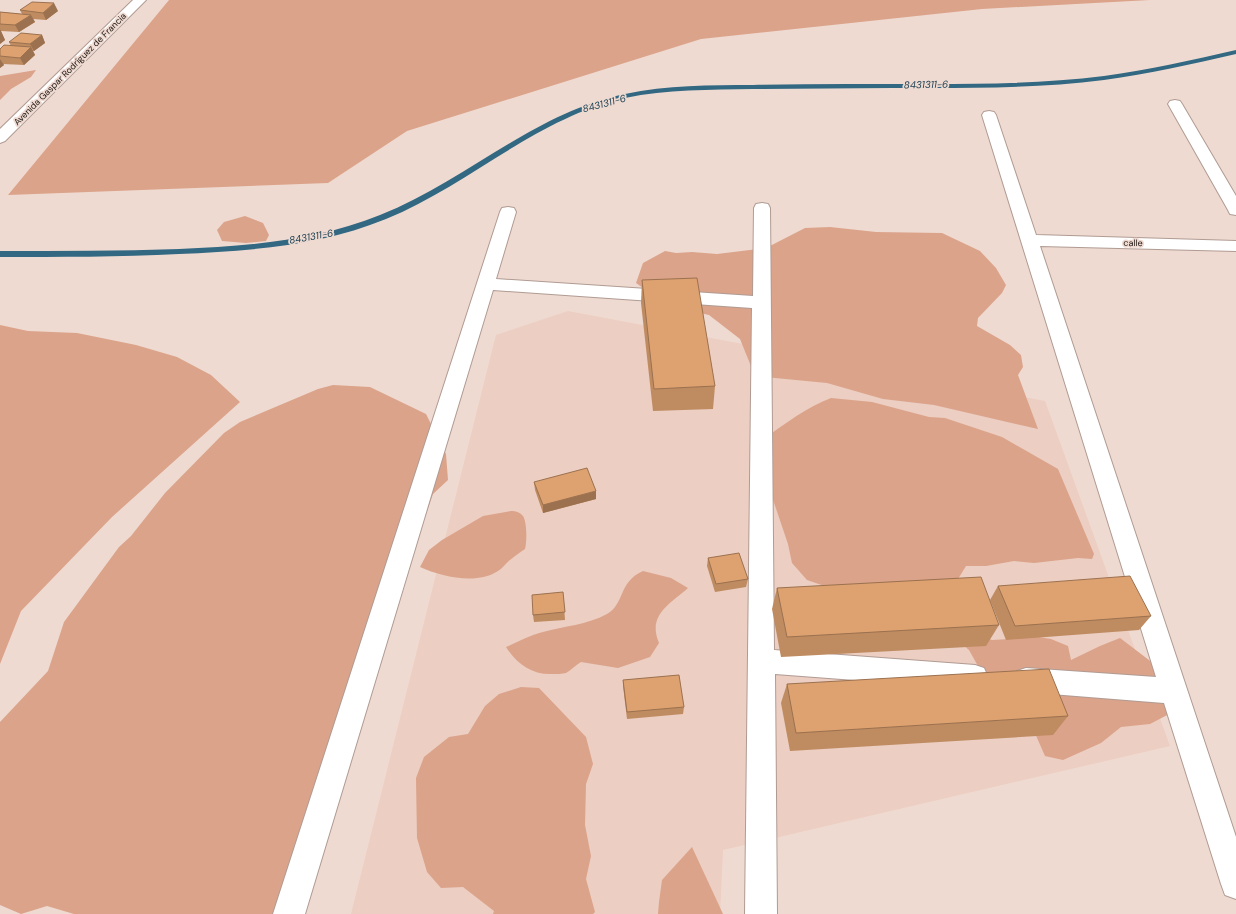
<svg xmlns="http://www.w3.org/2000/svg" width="1236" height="914" font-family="'DM Sans',sans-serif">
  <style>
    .built { fill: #eccec2 }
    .green { fill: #dba38a }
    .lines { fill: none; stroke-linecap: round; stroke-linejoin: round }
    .stream { fill: #326882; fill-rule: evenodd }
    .minor-casing { stroke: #b09b93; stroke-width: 2 }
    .minor { fill: #fff; fill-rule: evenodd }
    .wall { fill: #bf8b61 }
    .shaded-wall { fill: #9b714f }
    .building { fill: #dea271; stroke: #9b714f }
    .labels { text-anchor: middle; stroke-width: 3.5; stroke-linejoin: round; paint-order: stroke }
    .far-street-label { font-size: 9px; fill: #1e1713; stroke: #efdad1 }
    .far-water-label { font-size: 10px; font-style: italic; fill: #1f4254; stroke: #efdad1 }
  </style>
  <rect width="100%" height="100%" fill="#efdad1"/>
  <!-- built -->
  <polygon class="built" points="568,311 1045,401 1170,746 723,850 720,914 351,914 496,335"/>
  <!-- green -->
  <g class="green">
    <polygon points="169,0 1150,0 982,9 701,39 407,131 328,183 8,195"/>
    <polygon points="36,70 31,77 11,89 0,100 0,76"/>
    <polygon points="245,216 263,223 269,235 266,241 246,243 222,241 217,230 224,222"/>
    <polygon points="830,227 876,232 942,233 980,251 996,268 1006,285 1002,293 978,318 977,326 1010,345 1021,355 1023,367 1018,375 1038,429 934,405 883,399 827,383 755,376 740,339 709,315 669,306 636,283 643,263 665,251 676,253 692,252 717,254 766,248 805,228"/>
    <polygon points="0,325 28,331 77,333 136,345 177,357 211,375 240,402 112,517 21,611 0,664"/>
    <polygon points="333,385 370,387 426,414 446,454 448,480 433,494 288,914 74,914 47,906 21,914 0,905 0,722 48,671 64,622 119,547 131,536 165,493 224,433 240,422 318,389"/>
    <path d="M 831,398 L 872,402 L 929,417 L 945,418 L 1002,437 L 1058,469 L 1094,554 L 1092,559 L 1078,558 L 1034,563 L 1014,561 L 986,566 L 966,566 L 955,584 L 973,634 L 992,640 L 1010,639 L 1026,635 L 1051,639 L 1068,646 L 1071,660 L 1100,646 L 1120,638 L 1166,673 L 1175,711 L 1150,724 L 1121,727 L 1101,743 L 1063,760 L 1045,756 L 1034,731 L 984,682 L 978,666 L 969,650 L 941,626 L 807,580 L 792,563 L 788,544 L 765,476 L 765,438 C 786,423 807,407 831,398 Z"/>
    <path d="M 511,511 C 515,511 520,512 523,516 C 527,522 527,542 525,549 C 520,552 515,556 510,560 C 506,563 503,568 498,571 C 477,585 442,577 420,567 L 429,550 L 442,540 L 483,516 Z"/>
    <path d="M 643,571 L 671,578 L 688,588 C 670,604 647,615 659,643 L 650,657 L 618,668 L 581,662 C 576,665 571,670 566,673 C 562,674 557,674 553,674 C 532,675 517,664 506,647 C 518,642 530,635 543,632 C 564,626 587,625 607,614 C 625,604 618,582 643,571 Z"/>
    <polygon points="521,687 539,688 586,737 593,764 586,784 585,825 591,856 586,879 595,912 593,914 493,914 494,911 463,887 441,888 427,872 417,838 416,778 424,757 449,737 468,734 485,706 499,694"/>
    <polygon points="692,847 723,914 658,914 659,902 662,880"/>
  </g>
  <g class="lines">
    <!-- stream -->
    <path class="stream" d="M 1236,50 L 1236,54 C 1192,64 1149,74 1104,80 C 1034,89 964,88 893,88 C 846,88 799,89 753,89 C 710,90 667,89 625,98 C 536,118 469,185 386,219 C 320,246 249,251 179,254 C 119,257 60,257 0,257 L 0,251 C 60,251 119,251 179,249 C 247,246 316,241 380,215 C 466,181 533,113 625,94 C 667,85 710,85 753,85 C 812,84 872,84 932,84 C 989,84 1047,83 1104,76 C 1149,70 1192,60 1236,50 Z"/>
    <defs>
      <g id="minor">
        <polygon points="133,0 146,0 5,141 0,143 0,129"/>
        <polygon points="1175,100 1180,101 1182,104 1236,196 1236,215 1230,214 1228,210 1168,104 1170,101"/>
        <polygon points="989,111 994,112 996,115 1036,235 1236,241 1236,251 1040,246 1236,837 1236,899 1225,895 1221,884 1164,703 1026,692 1017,689 1013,680 1017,671 1026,668 1156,677 982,115 984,112"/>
        <polygon points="762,203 768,204 770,208 774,650 975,665 984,668 988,677 984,686 975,689 775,674 777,914 745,914 752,308 493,290 305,914 273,914 500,212 502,208 508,207 514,208 516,212 496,279 753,296 754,208 756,204"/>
      </g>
    </defs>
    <!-- minor casing -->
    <use href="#minor" class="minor-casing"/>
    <!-- minor -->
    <use href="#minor" class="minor"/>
  </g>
  <!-- wall -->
  <g class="wall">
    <polygon points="20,10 58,11 46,20 33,19 35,22 19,32 1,31 5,40 0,44 0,12 22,14"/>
    <polygon points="42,35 45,43 34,51 33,51 35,55 24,65 3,64 4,65 0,68 0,49 11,46 9,42"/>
    <polygon points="642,280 715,386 713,409 653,411 641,303"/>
    <polygon points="534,482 596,499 543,513 535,490"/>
    <polygon points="708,558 748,579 746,587 715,592 707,566"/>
    <polygon points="998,586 1151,616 1139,630 1006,640 990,600"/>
    <polygon points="777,588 999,625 986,646 781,657 772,609"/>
    <polygon points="563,592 565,620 534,622 533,615"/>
    <polygon points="623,680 684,707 683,714 627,719 623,686"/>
    <polygon points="787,684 1068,716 1053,735 790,751 781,703"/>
  </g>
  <!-- shaded-wall -->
  <g class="shaded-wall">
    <polygon points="54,3 58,11 46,20 43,13"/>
    <polygon points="31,15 35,22 19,32 15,25"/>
    <polygon points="0,29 5,40 0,44"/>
    <polygon points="42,35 45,43 34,51 30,44"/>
    <polygon points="31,47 35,55 24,65 20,58"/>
    <polygon points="0,59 4,65 0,68"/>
    <polygon points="596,491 596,499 543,513 543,505"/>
  </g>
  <!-- building -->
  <g class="building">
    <polygon points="32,2 54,3 43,13 20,10"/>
    <polygon points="0,12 31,15 15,25 0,24"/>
    <polygon points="21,33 42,35 30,44 9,42"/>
    <polygon points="4,45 31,47 20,58 0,56 0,49"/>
    <polygon points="697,278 715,386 654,389 642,280"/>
    <polygon points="587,468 596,491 543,505 534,482"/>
    <polygon points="739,553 748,579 716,584 708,558"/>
    <polygon points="1130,576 1151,616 1015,626 998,586"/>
    <polygon points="981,577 999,625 787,637 777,588"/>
    <polygon points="563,592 565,612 533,615 532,595"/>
    <polygon points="1049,669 1068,716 796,733 787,684"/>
    <polygon points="679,675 684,707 627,712 623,680"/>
  </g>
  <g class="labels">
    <!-- far-street labels -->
    <g class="far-street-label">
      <text transform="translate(70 69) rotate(-45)" y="3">Avenida Gaspar Rodríguez de Francia</text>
      <text transform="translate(1133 243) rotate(1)" y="3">calle</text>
    </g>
    <!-- far-water labels -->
    <g class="far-water-label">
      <text transform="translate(926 84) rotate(-1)" y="4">8431311-6</text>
      <text transform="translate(604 103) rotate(-15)" y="4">8431311-6</text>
      <text transform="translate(311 236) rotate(-10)" y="4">8431311-6</text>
    </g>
  </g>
</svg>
